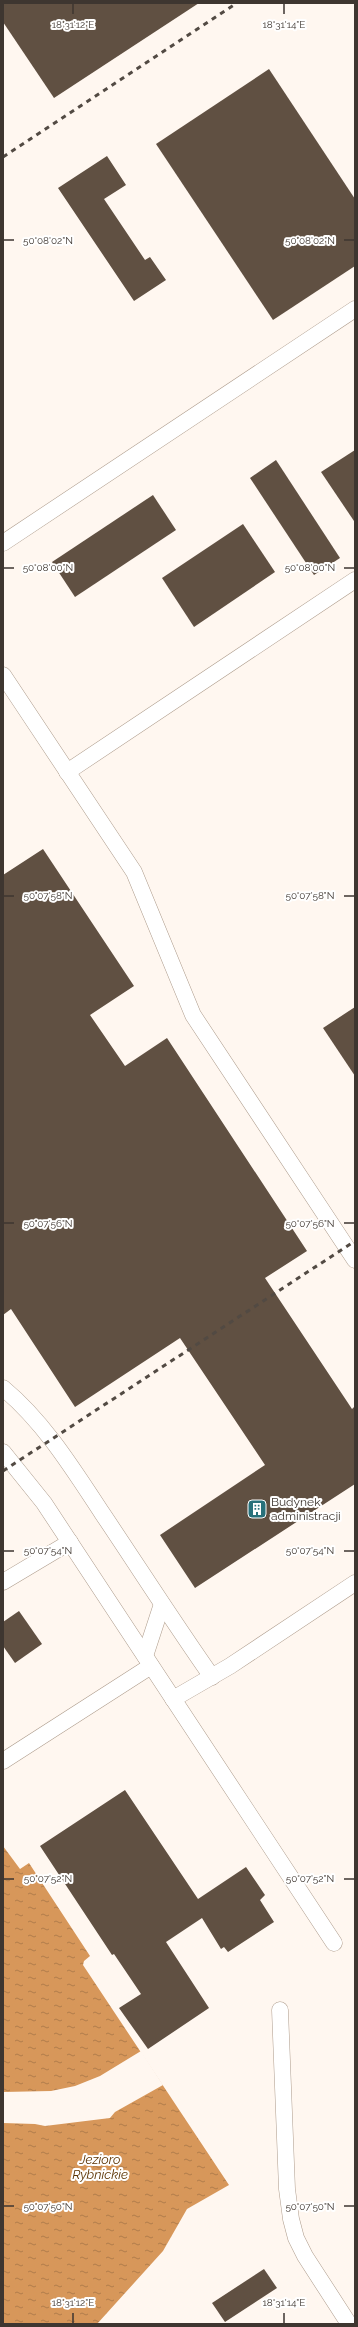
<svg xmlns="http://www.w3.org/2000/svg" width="358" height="2327" font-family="Raleway,sans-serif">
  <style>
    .water { fill: url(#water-ripples) }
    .pier { fill: #fff7f0 }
    .building { fill: #605042 }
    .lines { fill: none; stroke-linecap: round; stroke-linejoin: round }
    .lane-casing { stroke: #ae9c8c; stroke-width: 17 }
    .lane { stroke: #fff; stroke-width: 16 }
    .rail { stroke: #524a43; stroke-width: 3; stroke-dasharray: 5 5; stroke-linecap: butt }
    .ticks { fill: none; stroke: #3e3630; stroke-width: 1.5 }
    .labels { text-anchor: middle; stroke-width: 4; stroke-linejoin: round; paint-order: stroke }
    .poi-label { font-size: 12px; fill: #3e3630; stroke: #fff; text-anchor: start }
    .water-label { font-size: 13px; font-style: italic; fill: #5b3200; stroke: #fff }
    .ticks-label { font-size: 10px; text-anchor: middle; fill: #3e3630; stroke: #fff; stroke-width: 4; stroke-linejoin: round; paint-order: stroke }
  </style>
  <defs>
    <pattern id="water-ripples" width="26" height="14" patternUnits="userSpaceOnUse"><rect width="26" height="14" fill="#d7975a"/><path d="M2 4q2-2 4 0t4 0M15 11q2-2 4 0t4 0" fill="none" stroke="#b07c4b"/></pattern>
  </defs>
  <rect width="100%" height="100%" fill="#fff7f0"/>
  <!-- water -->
  <polygon class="water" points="3,1846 20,1869 29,1863 90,1956 84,1961 83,1965 229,2185 187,2209 163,2251 97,2324 3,2324"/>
  <!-- pier -->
  <polygon class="pier" points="141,2051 163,2085 115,2112 110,2118 45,2126 35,2124 3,2123 3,2092 51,2091 75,2086 100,2076"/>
  <!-- building -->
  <g class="building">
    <polygon points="3,3 199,3 54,98 3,22"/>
    <polygon points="269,69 355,199 355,266 273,320 156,144"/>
    <polygon points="107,156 126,185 104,199 145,260 150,257 166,280 134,301 58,188"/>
    <polygon points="355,450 355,520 354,521 321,472"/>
    <polygon points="276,460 340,558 314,575 250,478"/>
    <polygon points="153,495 176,530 75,597 52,562"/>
    <polygon points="243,524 275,572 194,627 162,578"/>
    <polygon points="43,849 134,986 90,1015 125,1066 167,1038 307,1251 265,1278 352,1409 355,1406 355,1484 195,1588 160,1535 265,1465 180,1338 75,1407 11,1309 3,1315 3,875"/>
    <polygon points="355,1007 355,1076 323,1028"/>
    <polygon points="19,1611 42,1644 15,1663 3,1646 3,1622"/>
    <polygon points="125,1790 198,1899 246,1867 265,1895 260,1900 274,1922 228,1952 224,1947 221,1949 202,1918 166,1942 209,2008 148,2049 119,2008 141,1994 114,1954 112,1955 40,1846"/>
    <polygon points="264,2269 277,2288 225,2322 212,2303"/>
  </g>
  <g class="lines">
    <defs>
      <g id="lane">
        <polyline points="3,543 355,309"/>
        <polyline points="3,675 134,872 193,1015 355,1260"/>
        <polyline points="67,772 355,580"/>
        <path d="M 3,1388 C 44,1422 73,1469 102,1513 C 139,1568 174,1623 212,1677"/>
        <polyline points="3,1452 44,1503 334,1943"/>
        <polyline points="3,1582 70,1542"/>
        <polyline points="145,1656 162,1604"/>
        <polyline points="173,1699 230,1666 355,1583"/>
        <polyline points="3,1761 151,1666"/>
        <polyline points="280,2010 287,2189 291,2219 296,2238 305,2256 349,2324"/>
      </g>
    </defs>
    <!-- lane casing -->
    <use href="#lane" class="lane-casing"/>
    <!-- lane -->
    <use href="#lane" class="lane"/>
    <!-- rail -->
    <g class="rail">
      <polyline points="3,157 237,3"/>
      <polyline points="3,1471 355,1241"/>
    </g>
  </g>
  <!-- ticks -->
  <path class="ticks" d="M 73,4 L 73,14M 284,4 L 284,14M 4,240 L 14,240M 344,240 L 354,240M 4,568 L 14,568M 344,568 L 354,568M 4,896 L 14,896M 344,896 L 354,896M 4,1223 L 14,1223M 344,1223 L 354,1223M 4,1551 L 14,1551M 344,1551 L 354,1551M 4,1879 L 14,1879M 344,1879 L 354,1879M 4,2206 L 14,2206M 344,2206 L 354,2206M 73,2313 L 73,2323M 284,2313 L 284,2323"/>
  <!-- icons -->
  <defs>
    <symbol id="building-square" viewBox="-11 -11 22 22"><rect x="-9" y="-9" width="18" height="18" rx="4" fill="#28717b" stroke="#fff"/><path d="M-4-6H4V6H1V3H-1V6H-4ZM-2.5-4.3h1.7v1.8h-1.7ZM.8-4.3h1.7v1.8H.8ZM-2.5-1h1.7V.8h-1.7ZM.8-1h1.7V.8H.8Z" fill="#fff"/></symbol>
  </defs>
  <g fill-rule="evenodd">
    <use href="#building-square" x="246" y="1498" width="22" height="22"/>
  </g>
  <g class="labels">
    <!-- poi labels -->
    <g class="poi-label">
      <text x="271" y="1506">Budynek<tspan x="271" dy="14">administracji</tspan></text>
    </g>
    <!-- water labels -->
    <g class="water-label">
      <text x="100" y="2164">Jezioro<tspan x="100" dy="15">Rybnickie</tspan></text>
    </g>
  </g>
  <g class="ticks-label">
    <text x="73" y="28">18°31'12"E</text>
    <text x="284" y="28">18°31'14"E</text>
    <text x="48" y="244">50°08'02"N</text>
    <text x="310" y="244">50°08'02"N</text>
    <text x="48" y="571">50°08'00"N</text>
    <text x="310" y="571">50°08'00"N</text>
    <text x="48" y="899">50°07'58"N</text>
    <text x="310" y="899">50°07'58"N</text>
    <text x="48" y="1227">50°07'56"N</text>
    <text x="310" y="1227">50°07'56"N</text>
    <text x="48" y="1554">50°07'54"N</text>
    <text x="310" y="1554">50°07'54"N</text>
    <text x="48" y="1882">50°07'52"N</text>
    <text x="310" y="1882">50°07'52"N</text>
    <text x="48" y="2210">50°07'50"N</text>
    <text x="310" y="2210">50°07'50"N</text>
    <text x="73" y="2306">18°31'12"E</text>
    <text x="284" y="2306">18°31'14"E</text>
  </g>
  <!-- border -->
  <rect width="358" height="2327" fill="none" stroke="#3e3630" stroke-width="8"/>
</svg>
